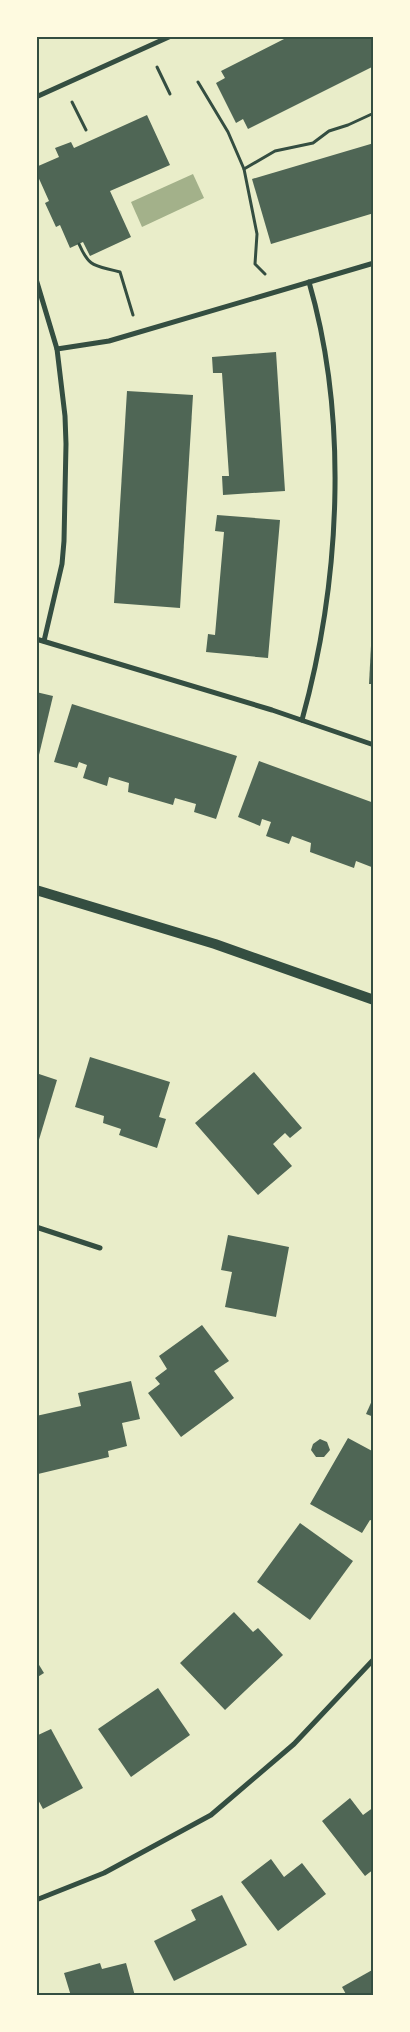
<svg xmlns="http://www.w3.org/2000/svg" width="410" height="2032" font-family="'Noto Serif',serif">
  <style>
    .water { fill: #a3b18a }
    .building { fill: #4f6655 }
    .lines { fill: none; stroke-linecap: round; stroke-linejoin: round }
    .path { stroke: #344e41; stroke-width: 3 }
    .minor { stroke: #344e41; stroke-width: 5 }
    .secondary { stroke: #344e41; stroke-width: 10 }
    .neatline { fill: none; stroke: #344e41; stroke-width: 2 }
  </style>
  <rect width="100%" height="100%" fill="#e9edc9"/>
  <!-- water -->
  <polygon class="water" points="193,174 204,198 142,227 131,202"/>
  <!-- building -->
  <g class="building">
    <polygon points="290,36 374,36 374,66 248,129 243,119 236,123 216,83 225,78 221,71"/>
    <polygon points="147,115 170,165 110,191 131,237 90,256 83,242 70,248 60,225 56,227 45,203 49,201 36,172 36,167 59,157 55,148 71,142 74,148"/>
    <polygon points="374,143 374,213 271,244 252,179"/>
    <polygon points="276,352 285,491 223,495 222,476 229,476 222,373 213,373 212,357"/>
    <polygon points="127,391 193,395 180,608 114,603"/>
    <polygon points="217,515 280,520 268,658 206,652 208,634 215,635 224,532 215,531"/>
    <polygon points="372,627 374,627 374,684 369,684"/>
    <polygon points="36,692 53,696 38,759 36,759"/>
    <polygon points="72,704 237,756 216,819 194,812 196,804 175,798 173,805 128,792 129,783 109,777 107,786 83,778 87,765 79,762 77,768 54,762"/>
    <polygon points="259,761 374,803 374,868 356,861 354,868 310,852 311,843 292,836 289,844 266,836 271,822 262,819 260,826 238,817"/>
    <polygon points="90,1057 170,1082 159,1117 166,1119 157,1148 119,1135 121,1129 103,1123 104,1116 75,1107"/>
    <polygon points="254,1072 302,1128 290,1138 285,1133 273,1144 292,1166 258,1195 195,1123"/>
    <polygon points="36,1073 57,1080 38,1143 36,1143"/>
    <polygon points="228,1235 289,1247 276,1317 225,1307 232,1272 221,1270"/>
    <polygon points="202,1325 229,1361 214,1371 234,1398 181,1437 148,1393 160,1384 155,1378 167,1369 159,1356"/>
    <polygon points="131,1381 140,1419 122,1423 127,1446 108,1451 109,1457 38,1474 36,1465 36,1416 81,1406 78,1393"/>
    <polygon points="374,1396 374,1417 366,1414"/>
    <polygon points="348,1438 374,1452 374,1521 370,1520 362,1533 310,1504"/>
    <polygon points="320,1439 327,1442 330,1450 324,1457 316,1457 311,1450 313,1444"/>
    <polygon points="300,1523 353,1561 310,1620 257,1582"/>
    <polygon points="234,1612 253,1632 258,1628 283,1655 225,1710 180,1663"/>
    <polygon points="36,1660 44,1673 36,1678"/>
    <polygon points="158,1688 190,1735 131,1777 98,1729"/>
    <polygon points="51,1729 83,1788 43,1809 36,1796 36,1736"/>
    <polygon points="350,1798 363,1815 374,1807 374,1869 365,1876 322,1821"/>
    <polygon points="271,1859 284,1877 302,1863 326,1894 278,1931 241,1882"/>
    <polygon points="222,1895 247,1945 174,1981 154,1941 196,1920 191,1910"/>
    <polygon points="100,1963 102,1969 126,1963 135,1996 71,1996 64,1973"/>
    <polygon points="374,1969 374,1996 347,1996 342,1987"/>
  </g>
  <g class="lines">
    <!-- path -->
    <g class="path">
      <polyline points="157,67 170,94"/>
      <polyline points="198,82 228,132 244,169 257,234 255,264 265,274"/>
      <polyline points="72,102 86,130"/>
      <polyline points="244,169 275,151 313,143 329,131 348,125 374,113"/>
      <path d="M 79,244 C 90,269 95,265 120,272 L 133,315"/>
    </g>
    <!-- minor -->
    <g class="minor">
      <polyline points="36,97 171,36"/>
      <polyline points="36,279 57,349 65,416 66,444 64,541 62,564 44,641"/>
      <polyline points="57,349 109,341 374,263"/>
      <polyline points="36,639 272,710 374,745"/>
      <path d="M 302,720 C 340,583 349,420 309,282"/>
      <polyline points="36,1227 100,1248"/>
      <polyline points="36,1900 104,1873 211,1815 294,1744 374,1659"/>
    </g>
    <!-- secondary -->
    <polyline class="secondary" points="36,890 215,944 374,1000"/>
  </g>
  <!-- border -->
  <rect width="410" height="2032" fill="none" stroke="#fefae0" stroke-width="75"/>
  <rect x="38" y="38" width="334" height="1956" class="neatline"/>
</svg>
